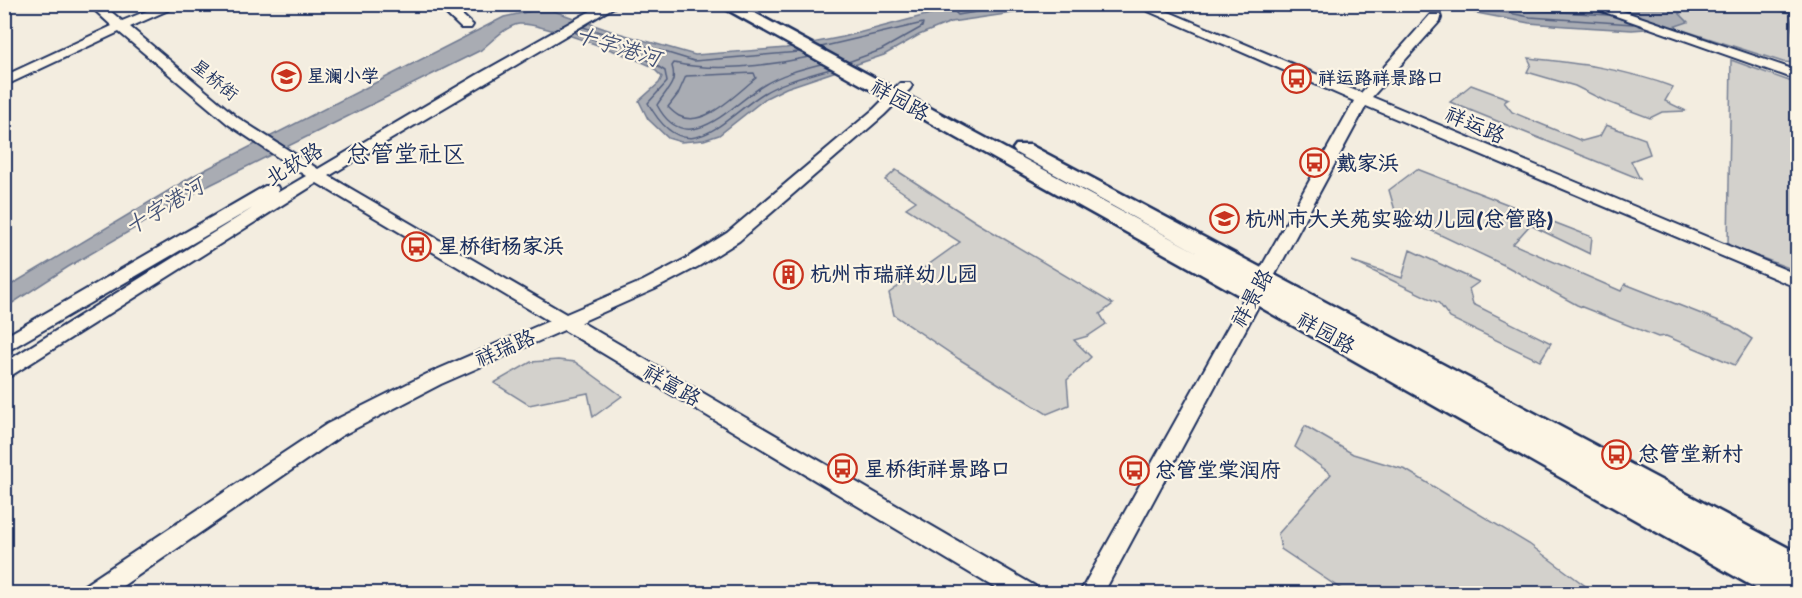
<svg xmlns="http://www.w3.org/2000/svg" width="1802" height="598" font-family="'Balsamiq Sans','LXGW WenKai TC',sans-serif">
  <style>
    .green { fill: #d3d1cc; stroke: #778095; stroke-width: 1.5 }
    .water { fill: #a9acb3; stroke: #707a91; stroke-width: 1.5 }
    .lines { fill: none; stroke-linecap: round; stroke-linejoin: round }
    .shore { stroke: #546180; stroke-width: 1.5 }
    .minor-casing { stroke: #1b2f5e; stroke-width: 4 }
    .major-casing { stroke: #1b2f5e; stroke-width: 5 }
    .minor { fill: #fcf5e5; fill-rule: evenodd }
    .major { fill: #fcf5e5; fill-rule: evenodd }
    .labels { text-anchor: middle; stroke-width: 4.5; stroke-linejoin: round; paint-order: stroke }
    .far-poi-label { font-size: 18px; font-weight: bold; fill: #1b2f5e; stroke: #fcf5e5; text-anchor: start }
    .far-street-label { font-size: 18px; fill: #1b2f5e; stroke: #fcf5e5 }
    .street-label { font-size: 21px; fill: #1b2f5e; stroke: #fcf5e5 }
    .poi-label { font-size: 21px; font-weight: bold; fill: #1b2f5e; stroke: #fcf5e5; text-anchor: start }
    .water-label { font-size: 22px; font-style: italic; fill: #465478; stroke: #fcf5e5 }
    .quarter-label { font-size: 24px; fill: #1b2f5e; stroke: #fcf5e5 }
  </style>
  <rect width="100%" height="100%" fill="#f3ede0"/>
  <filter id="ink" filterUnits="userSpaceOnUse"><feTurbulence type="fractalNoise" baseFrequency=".0167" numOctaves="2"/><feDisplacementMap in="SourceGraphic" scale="12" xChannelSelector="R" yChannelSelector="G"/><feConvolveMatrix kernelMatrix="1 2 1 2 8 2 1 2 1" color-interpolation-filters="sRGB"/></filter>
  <g filter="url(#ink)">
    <!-- green -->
    <g class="green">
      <polygon points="1693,5 1751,5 1790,12 1797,63 1783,62 1673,27 1679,24 1676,13"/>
      <path d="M 1528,58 C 1578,63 1625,69 1673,87 L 1665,101 L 1686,111 L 1662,112 L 1650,118 L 1605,101 L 1575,86 L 1527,72 L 1531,64 Z"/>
      <polygon points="1731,60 1792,82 1797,87 1797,271 1728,245"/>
      <polygon points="1471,85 1509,99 1504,102 1512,112 1582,141 1600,136 1606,125 1645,139 1650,154 1631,161 1640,179 1450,102"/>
      <polygon points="1417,169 1592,237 1590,254 1530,225 1513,244 1621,291 1625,284 1732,326 1752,339 1735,365 1666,336 1658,337 1577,305 1506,266 1396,214 1389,190"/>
      <polygon points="896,170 976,222 1113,304 1100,314 1106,324 1088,336 1074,340 1091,357 1067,380 1069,405 1047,414 959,359 894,315 889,293 960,242 906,208 916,201 885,180"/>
      <polygon points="1410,250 1479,282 1469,289 1473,304 1551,343 1540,361 1450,318 1439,303 1352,261 1402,278"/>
      <polygon points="558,360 575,362 622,396 593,417 588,393 529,405 494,383 531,362"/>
      <polygon points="1305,426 1353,454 1406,470 1529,544 1595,593 1347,593 1281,549 1278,534 1331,474 1295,447"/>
    </g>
    <!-- water -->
    <g class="water">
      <polygon points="1546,4 1575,7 1698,5 1679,13 1688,22 1673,27 1632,30 1566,26 1529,23 1461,10 1428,11 1383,5"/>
      <path d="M 964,5 L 1068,5 L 951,22 L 919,35 L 884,55 L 786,88 L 766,98 L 719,135 L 704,140 L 681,142 L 668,138 L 648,119 L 639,101 L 659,83 L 662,77 L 651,66 C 629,56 540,22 519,24 C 506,26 492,41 481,50 L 200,190 L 68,267 L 5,308 L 4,289 L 193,176 L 504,17 L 536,10 L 551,10 L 611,31 L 695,55 L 786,48 L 843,37 Z"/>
      <polygon points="1701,5 1797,5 1797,14 1751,5 1715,8"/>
    </g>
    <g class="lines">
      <!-- shore -->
      <g class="shore">
        <polyline points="956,4 955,12 958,15 1024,4"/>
        <polyline points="1462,4 1530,17 1633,24"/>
        <polyline points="1510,4 1531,10 1608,15"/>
        <polyline points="583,27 694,61 799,52"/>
        <path d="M 574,32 L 643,57 L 665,71 L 667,82 L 648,103 C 687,174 723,118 764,93 C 784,81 808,76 830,69"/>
        <polyline points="821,47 923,23 922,27 881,50 848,62"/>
        <path d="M 809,57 C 769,66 714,72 674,63 L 672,66 C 678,84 665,91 657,105 C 687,162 733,103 764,85 C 782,74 802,69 821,64"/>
        <path d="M 754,73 L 756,78 C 738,92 704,129 679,116 C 675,114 671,110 668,107 L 678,94 L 686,76 Z"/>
      </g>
      <defs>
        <g id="minor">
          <polygon points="88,4 102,4 122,21 164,4 182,4 130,27 238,118 318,169 477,75 603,4 619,4 329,176 566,314 643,281 687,258 727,233 874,109 900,83 910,83 912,86 910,89 884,115 739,241 699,266 655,289 581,322 1035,586 1038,594 1005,594 564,330 441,384 341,436 111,594 80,594 83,586 327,424 427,374 549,321 317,183 4,380 4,363 253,208 4,353 4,337 265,186 277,186 279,190 277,193 306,176 228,124 119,32 4,86 4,76 112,26"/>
          <polygon points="436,4 450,4 473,25 471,28 461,28"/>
          <polygon points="1132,4 1150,4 1361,93 1430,15 1440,15 1441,18 1440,21 1372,97 1798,275 1798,288 1366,106 1103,594 1079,594 1354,101"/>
          <polygon points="1582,4 1602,4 1798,71 1798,80"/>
        </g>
        <polygon id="major" points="717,4 738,4 1200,254 1016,153 1013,149 1016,145 1030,145 1798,553 1798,594 1766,594 1246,299"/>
      </defs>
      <!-- minor casing -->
      <use href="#minor" class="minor-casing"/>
      <!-- major casing -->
      <use href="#major" class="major-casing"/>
      <!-- minor -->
      <use href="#minor" class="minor"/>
      <!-- major -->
      <use href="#major" class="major"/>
    </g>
  </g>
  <!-- icons -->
  <defs>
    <symbol id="school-ring" viewBox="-11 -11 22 22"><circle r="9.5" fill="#fcf5e5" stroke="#c8321e" stroke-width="1.5"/><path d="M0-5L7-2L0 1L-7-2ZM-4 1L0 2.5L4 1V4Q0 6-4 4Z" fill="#c8321e"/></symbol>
    <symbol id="bus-ring" viewBox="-11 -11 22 22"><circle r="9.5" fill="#fcf5e5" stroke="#c8321e" stroke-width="1.5"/><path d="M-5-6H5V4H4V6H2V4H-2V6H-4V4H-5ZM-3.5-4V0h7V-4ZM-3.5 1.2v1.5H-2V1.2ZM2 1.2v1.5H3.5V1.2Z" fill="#c8321e"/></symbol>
    <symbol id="building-ring" viewBox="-11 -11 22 22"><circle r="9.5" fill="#fcf5e5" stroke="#c8321e" stroke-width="1.5"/><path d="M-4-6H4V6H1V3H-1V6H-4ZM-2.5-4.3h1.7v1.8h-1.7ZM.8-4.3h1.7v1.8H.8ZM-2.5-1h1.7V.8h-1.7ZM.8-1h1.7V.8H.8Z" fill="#c8321e"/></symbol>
  </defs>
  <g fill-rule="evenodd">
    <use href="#school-ring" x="270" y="60" width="33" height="33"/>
    <use href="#bus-ring" x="1280" y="62" width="33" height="33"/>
    <use href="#bus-ring" x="1298" y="146" width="33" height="33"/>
    <use href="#school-ring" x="1208" y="202" width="33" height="33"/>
    <use href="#bus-ring" x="400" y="230" width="33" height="33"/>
    <use href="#building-ring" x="772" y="258" width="33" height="33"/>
    <use href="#bus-ring" x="1600" y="438" width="33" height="33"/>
    <use href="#bus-ring" x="826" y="452" width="33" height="33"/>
    <use href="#bus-ring" x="1118" y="454" width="33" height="33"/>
  </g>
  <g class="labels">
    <!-- far-poi labels -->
    <g class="far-poi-label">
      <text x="307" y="82">星澜小学</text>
      <text x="1318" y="84">祥运路祥景路口</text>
    </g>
    <!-- far-street labels -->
    <g class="far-street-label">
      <text transform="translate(215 80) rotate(39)" y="6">星桥街</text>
    </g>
    <!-- street labels -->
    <g class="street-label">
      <text transform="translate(900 100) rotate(29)" y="7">祥园路</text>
      <text transform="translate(1475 125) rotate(23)" y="7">祥运路</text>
      <text transform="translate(294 164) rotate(-31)" y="7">北软路</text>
      <text transform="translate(1252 298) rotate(-61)" y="7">祥景路</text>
      <text transform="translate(1326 333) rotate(29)" y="7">祥园路</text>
      <text transform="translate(505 348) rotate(-23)" y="7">祥瑞路</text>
      <text transform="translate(672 385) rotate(30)" y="7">祥富路</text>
    </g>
    <!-- poi labels -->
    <g class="poi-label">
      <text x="1336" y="170">戴家浜</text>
      <text x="1245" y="226">杭州市大关苑实验幼儿园(总管路)</text>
      <text x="438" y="253">星桥街杨家浜</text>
      <text x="810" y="281">杭州市瑞祥幼儿园</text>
      <text x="1638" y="461">总管堂新村</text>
      <text x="864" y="476">星桥街祥景路口</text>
      <text x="1155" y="477">总管堂棠润府</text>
    </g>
    <!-- water labels -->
    <g class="water-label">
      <text transform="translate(618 46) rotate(17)" y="8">十字港河</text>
      <text transform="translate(164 206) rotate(-31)" y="8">十字港河</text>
    </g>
    <!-- quarter labels -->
    <g class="quarter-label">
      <text x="406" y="162">总管堂社区</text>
    </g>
  </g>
  <!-- margin -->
  <rect width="1802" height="598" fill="none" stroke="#fcf5e5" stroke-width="24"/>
  <rect x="12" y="12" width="1778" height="574" fill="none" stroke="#1b2f5e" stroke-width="2" filter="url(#ink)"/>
</svg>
